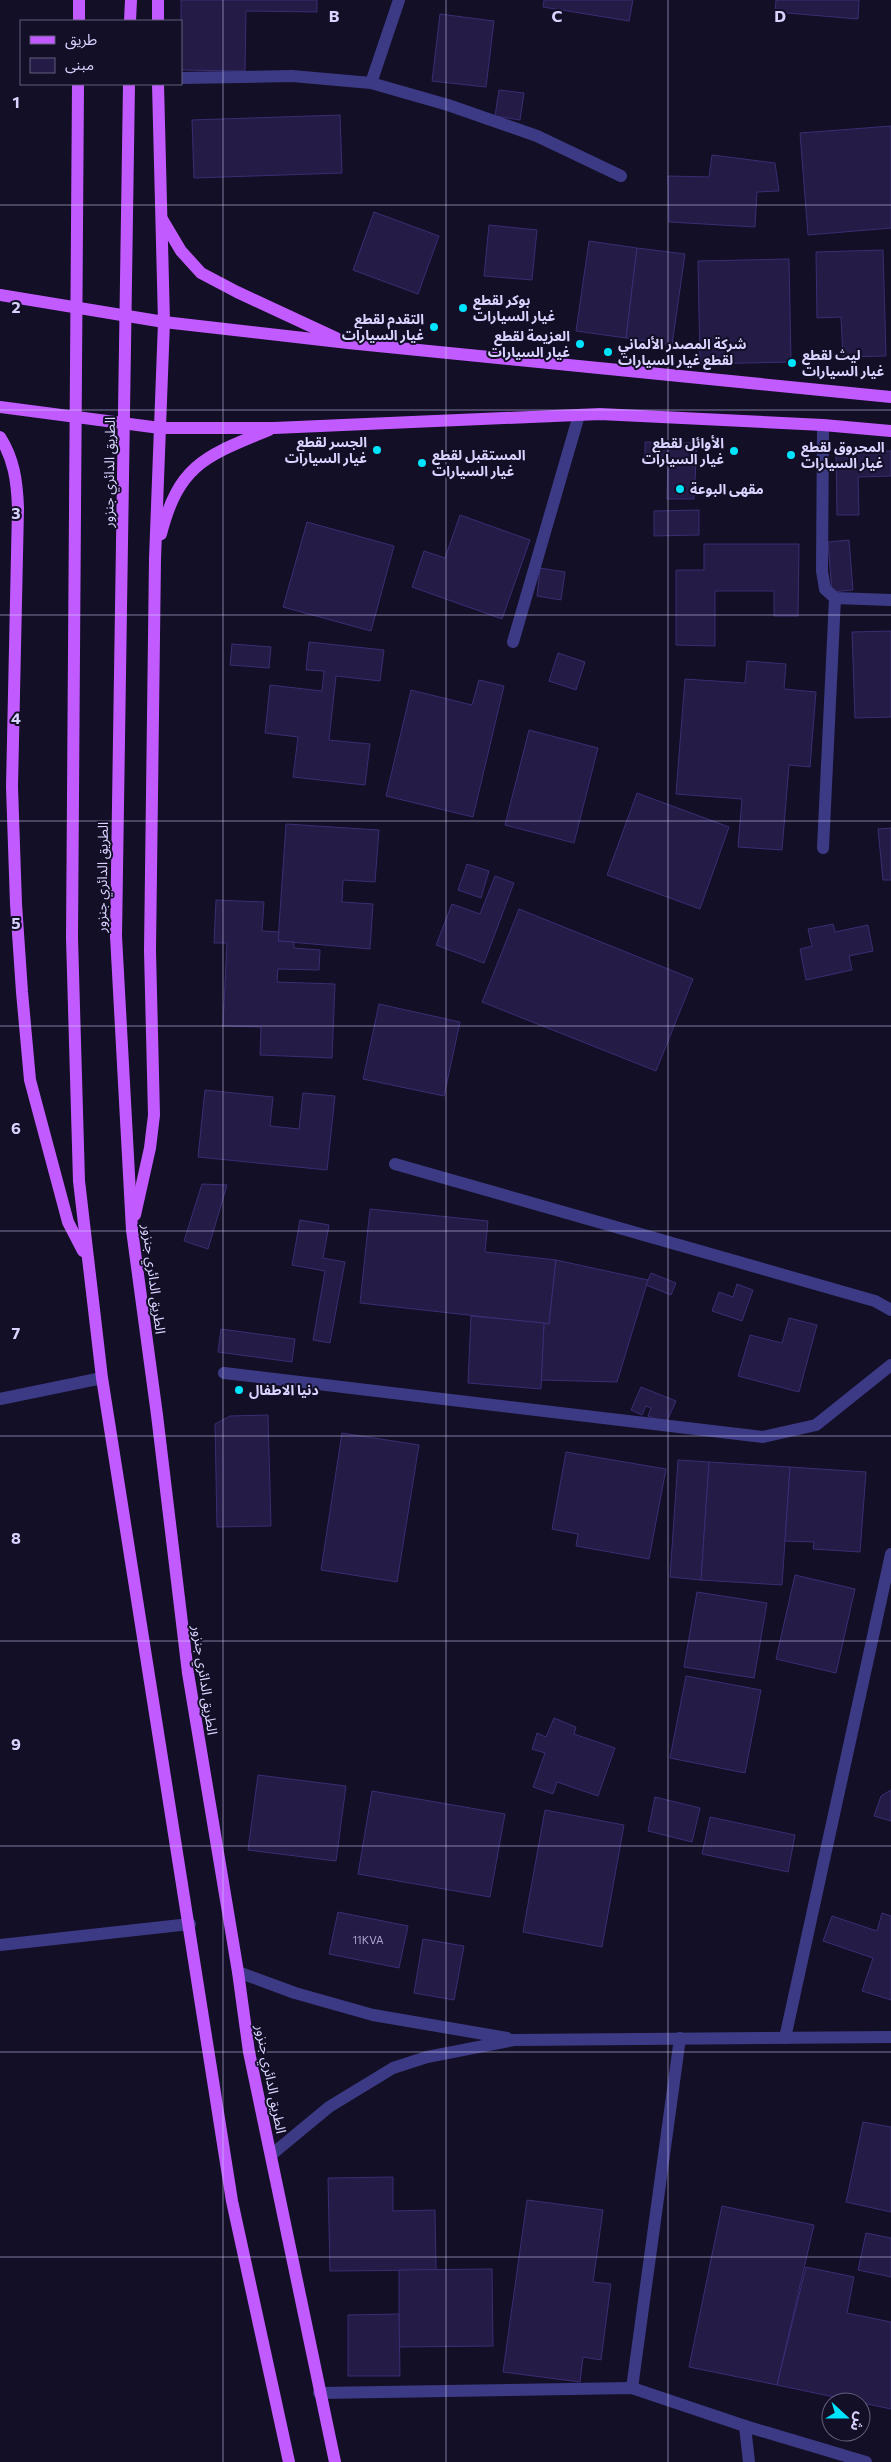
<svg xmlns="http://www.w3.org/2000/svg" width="891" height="2462" font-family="Commissioner,'Noto Sans Arabic',sans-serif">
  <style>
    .building { fill: #241b47; stroke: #3b2d73 }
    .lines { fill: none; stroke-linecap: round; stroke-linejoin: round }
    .minor { stroke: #3d3a85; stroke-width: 12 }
    .major { stroke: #c25bff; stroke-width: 12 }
    .major-bridge { stroke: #c25bff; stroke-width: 12 }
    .grid { fill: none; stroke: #d9d4ff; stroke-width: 1; stroke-opacity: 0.55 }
    .poi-dot { fill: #00e5ff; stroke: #130f26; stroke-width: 2 }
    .labels { text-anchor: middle; stroke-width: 4; stroke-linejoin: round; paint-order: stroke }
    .number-label { font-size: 11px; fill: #aca6d1 }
    .poi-label { font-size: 14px; font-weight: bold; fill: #d9d4ff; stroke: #130f26; text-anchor: start }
    .street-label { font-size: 14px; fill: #d9d4ff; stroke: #130f26 }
    .grid-label { font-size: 16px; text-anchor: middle; font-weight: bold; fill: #d9d4ff; stroke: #130f26; stroke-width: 4; stroke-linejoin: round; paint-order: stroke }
  </style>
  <rect width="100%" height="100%" fill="#130f26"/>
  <!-- building -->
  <g class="building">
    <polygon points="181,0 317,0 317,12 246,11 245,71 181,70"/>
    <polygon points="544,0 633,0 629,21 543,7"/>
    <polygon points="776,0 859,0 858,19 775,12"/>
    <polygon points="440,14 494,21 486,87 432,81"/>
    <polygon points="499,90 524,93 520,120 495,116"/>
    <polygon points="340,115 342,173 194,178 192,120"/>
    <polygon points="891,126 891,228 808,235 800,133"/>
    <polygon points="712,155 775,163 779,191 757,192 755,227 669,222 668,176 709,177"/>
    <polygon points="374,212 439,236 418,294 353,270"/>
    <polygon points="489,225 537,230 532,280 484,276"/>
    <polygon points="589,241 637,248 626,338 576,331"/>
    <polygon points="637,248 685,254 672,345 626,338"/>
    <polygon points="883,250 886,356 843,357 841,317 817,318 816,252"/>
    <polygon points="789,259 791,362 700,364 698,261"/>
    <polygon points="645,442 697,443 694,499 667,499 668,459 645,458"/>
    <polygon points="836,451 891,451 891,476 858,477 859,515 837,515"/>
    <polygon points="699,510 699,535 654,536 654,511"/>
    <polygon points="460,515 530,540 502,619 412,587 424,551 445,558"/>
    <polygon points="307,522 394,546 371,631 283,607"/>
    <polygon points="849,540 853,590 832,592 828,542"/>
    <polygon points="704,544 799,544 798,616 774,616 774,591 715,591 715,646 676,645 676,570 704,570"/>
    <polygon points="540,568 565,572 561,600 537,596"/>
    <polygon points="891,631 891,717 855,718 852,632"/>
    <polygon points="309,642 384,650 380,681 336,676 329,740 370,744 365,785 293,777 298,737 265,733 270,685 322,691 324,671 306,670"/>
    <polygon points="232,644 271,647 269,668 230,665"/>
    <polygon points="558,653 585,662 576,690 549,681"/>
    <polygon points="747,661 786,664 784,689 816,692 810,767 789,765 782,850 738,847 742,799 676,794 685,679 745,683"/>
    <polygon points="479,680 504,686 473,817 386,796 411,690 472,705"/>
    <polygon points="529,730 598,748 574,843 505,825"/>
    <polygon points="637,793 729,827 700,909 607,875"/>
    <polygon points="286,824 379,830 375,882 343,880 342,902 373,904 370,949 278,941"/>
    <polygon points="891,828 891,880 883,880 878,829"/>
    <polygon points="467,864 489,871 481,898 458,890"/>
    <polygon points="495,876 514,883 484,963 436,945 452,904 480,914"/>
    <polygon points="216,900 264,902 262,931 279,932 278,941 294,942 294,948 320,950 319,970 278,969 277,982 335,984 332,1058 260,1055 261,1027 223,1026 227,943 214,943"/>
    <polygon points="519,909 693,979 656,1071 482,1002"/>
    <polygon points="833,924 835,932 868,925 873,951 849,956 852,970 806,980 800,949 812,946 808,929"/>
    <polygon points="379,1004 460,1022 444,1096 363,1079"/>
    <polygon points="205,1090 273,1097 270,1126 299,1129 303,1093 335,1096 327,1170 198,1157"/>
    <polygon points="202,1184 227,1185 208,1249 184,1241"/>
    <polygon points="370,1209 488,1221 485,1252 556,1260 549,1324 360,1303"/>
    <polygon points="300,1220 329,1225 323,1258 345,1262 330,1343 313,1340 325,1271 292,1265"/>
    <polygon points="556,1260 648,1280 617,1382 541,1380 544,1323 549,1324"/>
    <polygon points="651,1273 676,1283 671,1295 646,1285"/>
    <polygon points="737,1284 753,1290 742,1321 712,1311 719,1292 733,1297"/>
    <polygon points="471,1316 544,1323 541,1389 468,1383"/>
    <polygon points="789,1318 817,1325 799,1392 738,1376 750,1335 782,1343"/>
    <polygon points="221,1329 295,1339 292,1362 218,1352"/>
    <polygon points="641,1387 676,1401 666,1423 648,1416 651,1408 646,1406 642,1415 631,1410"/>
    <polygon points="268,1415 271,1526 217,1527 215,1424 230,1416"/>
    <polygon points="342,1433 419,1445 397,1582 321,1570"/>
    <polygon points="566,1452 666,1469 649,1559 576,1546 578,1534 552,1529"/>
    <polygon points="678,1460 709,1462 701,1580 670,1577"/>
    <polygon points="709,1462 790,1467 782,1585 701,1580"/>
    <polygon points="790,1467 866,1472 860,1552 813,1549 814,1542 785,1541"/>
    <polygon points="795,1575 855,1589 836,1673 776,1659"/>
    <polygon points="697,1592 767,1603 754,1678 684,1667"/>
    <polygon points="686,1676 761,1690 745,1773 670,1758"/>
    <polygon points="554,1718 576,1727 574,1734 615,1748 598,1796 557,1782 553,1794 533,1787 545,1753 532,1749 537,1733 546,1737"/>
    <polygon points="258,1775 346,1786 336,1861 248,1850"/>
    <polygon points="891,1790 891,1821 874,1816 881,1796"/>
    <polygon points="372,1791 505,1814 490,1897 358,1874"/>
    <polygon points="655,1797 700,1808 692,1842 648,1831"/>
    <polygon points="545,1810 624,1825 602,1947 523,1932"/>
    <polygon points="710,1817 795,1835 788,1872 702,1854"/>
    <polygon points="338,1912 408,1926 399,1968 329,1954"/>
    <polygon points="882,1913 891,1916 891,2000 862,1991 873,1958 823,1941 832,1916 877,1931"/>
    <polygon points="423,1939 464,1946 454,2000 414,1993"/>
    <polygon points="863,2122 891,2127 891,2212 846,2202"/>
    <polygon points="393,2177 393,2211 435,2210 436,2270 330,2271 328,2178"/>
    <polygon points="527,2200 603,2210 593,2282 611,2284 601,2360 583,2357 580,2382 503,2372"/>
    <polygon points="722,2206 814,2225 777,2385 689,2367"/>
    <polygon points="866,2233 891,2238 891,2277 858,2270"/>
    <polygon points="806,2267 854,2277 847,2313 891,2322 891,2409 777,2385"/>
    <polygon points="492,2269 493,2346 399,2347 399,2270"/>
    <polygon points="399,2314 400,2376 348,2376 348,2315"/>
  </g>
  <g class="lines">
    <!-- minor -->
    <g class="minor">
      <polyline points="181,78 292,76 371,83 448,105 537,136 621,176"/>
      <polyline points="371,83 399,0"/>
      <polyline points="823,425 822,571 825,589 835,598 891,600"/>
      <polyline points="513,642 579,415"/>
      <polyline points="823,848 835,598"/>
      <polyline points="395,1164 875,1301 891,1310"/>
      <polyline points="224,1373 763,1437 816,1425 891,1365"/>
      <polyline points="0,1399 102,1378"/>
      <polyline points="0,1945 190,1924"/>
      <polyline points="238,1972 295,1993 373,2015 507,2038"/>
      <polyline points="785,2038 891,1554"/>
      <polyline points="271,2155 329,2107 393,2068 427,2057 514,2040 891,2037"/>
      <polyline points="632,2388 680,2038"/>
      <polyline points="319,2393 632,2388 745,2426 866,2462"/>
      <polyline points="745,2426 749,2462"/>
    </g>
    <!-- major -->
    <g class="major">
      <polyline points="79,21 79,0"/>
      <polyline points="130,21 131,0"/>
      <polyline points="158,21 158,0"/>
      <polyline points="162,219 181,251 201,273 237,292 336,338"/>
      <polyline points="0,295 164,322 348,343 891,397"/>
      <polyline points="0,407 160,428 274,428 600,414 823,425 891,431"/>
      <path d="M 0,437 C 14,459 17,481 18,508 L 12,787 L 16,904 L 22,992 L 30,1080 L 68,1222 L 83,1251"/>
      <path d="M 161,534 C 179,464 206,456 269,430"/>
      <polyline points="116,936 132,1230 157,1415 188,1673 238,1972 249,2052 335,2462"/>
      <polyline points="72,938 79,1181 102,1378 232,2201 289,2462"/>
      <polyline points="135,1215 150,1148 154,1115 150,951 155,559 164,322 158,84"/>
    </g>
    <!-- major-bridge -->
    <g class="major-bridge">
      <polyline points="116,936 129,84"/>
      <polyline points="72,938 78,84"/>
    </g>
  </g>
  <!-- grid -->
  <path class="grid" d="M 223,0 L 223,2462M 446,0 L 446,2462M 668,0 L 668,2462M 0,205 L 891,205M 0,410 L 891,410M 0,615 L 891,615M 0,821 L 891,821M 0,1026 L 891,1026M 0,1231 L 891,1231M 0,1436 L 891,1436M 0,1641 L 891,1641M 0,1846 L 891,1846M 0,2052 L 891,2052M 0,2257 L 891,2257"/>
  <!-- markers -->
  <g class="poi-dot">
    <circle cx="463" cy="308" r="5"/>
    <circle cx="434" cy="327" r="5"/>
    <circle cx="580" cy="344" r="5"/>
    <circle cx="608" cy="352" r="5"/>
    <circle cx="792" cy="363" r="5"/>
    <circle cx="377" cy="450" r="5"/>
    <circle cx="734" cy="451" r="5"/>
    <circle cx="791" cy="455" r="5"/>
    <circle cx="422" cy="463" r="5"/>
    <circle cx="680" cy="489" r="5"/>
    <circle cx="239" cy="1390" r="5"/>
  </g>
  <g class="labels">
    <!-- number labels -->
    <g class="number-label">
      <text x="368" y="1944">11KVA</text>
    </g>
    <!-- poi labels -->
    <g class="poi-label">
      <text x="473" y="305">بوكر لقطع<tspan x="473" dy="16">غيار السيارات</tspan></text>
      <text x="424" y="324" text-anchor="end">التقدم لقطع<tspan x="424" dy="16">غيار السيارات</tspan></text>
      <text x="570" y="341" text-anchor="end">العزيمة لقطع<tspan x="570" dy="16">غيار السيارات</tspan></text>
      <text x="618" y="349">شركة المصدر الألماني<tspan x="618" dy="16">لقطع غيار السيارات</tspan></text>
      <text x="802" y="360">ليث لقطع<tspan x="802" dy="16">غيار السيارات</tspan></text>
      <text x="367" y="447" text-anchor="end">الجسر لقطع<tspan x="367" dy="16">غيار السيارات</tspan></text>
      <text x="724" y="448" text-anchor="end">الأوائل لقطع<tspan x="724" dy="16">غيار السيارات</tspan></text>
      <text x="801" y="452">المحروق لقطع<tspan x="801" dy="16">غيار السيارات</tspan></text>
      <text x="432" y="460">المستقبل لقطع<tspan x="432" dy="16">غيار السيارات</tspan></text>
      <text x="690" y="494">مقهى البوعة</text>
      <text x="249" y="1395">دنيا الاطفال</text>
    </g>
    <!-- street labels -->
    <g class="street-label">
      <text transform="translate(109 472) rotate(-89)" y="5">الطريق الدائري جنزور</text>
      <text transform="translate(102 877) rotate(-89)" y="5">الطريق الدائري جنزور</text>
      <text transform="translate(154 1279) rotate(83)" y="5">الطريق الدائري جنزور</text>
      <text transform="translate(205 1680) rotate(82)" y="5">الطريق الدائري جنزور</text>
      <text transform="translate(271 2079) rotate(79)" y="5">الطريق الدائري جنزور</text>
    </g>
  </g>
  <g class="grid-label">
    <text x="334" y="22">B</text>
    <text x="557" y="22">C</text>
    <text x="780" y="22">D</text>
    <text x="16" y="108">1</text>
    <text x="16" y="313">2</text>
    <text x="16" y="519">3</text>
    <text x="16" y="724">4</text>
    <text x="16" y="929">5</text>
    <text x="16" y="1134">6</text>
    <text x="16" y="1339">7</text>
    <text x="16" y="1544">8</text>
    <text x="16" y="1750">9</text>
  </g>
  <!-- legend -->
  <rect x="20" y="20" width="162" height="65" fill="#130f26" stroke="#625e7d"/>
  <rect x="30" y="36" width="25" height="8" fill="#c25bff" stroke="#625e7d"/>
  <text x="65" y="45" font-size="15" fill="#d9d4ff">طريق</text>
  <rect x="30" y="58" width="25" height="15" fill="#241b47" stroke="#625e7d"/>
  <text x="65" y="70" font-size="15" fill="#d9d4ff">مبنى</text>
  <!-- north arrow -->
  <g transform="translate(846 2417) rotate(111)"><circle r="24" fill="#130f26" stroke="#625e7d"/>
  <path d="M0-4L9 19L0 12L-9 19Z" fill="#00e5ff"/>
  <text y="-8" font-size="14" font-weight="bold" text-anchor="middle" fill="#d9d4ff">ش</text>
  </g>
</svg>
